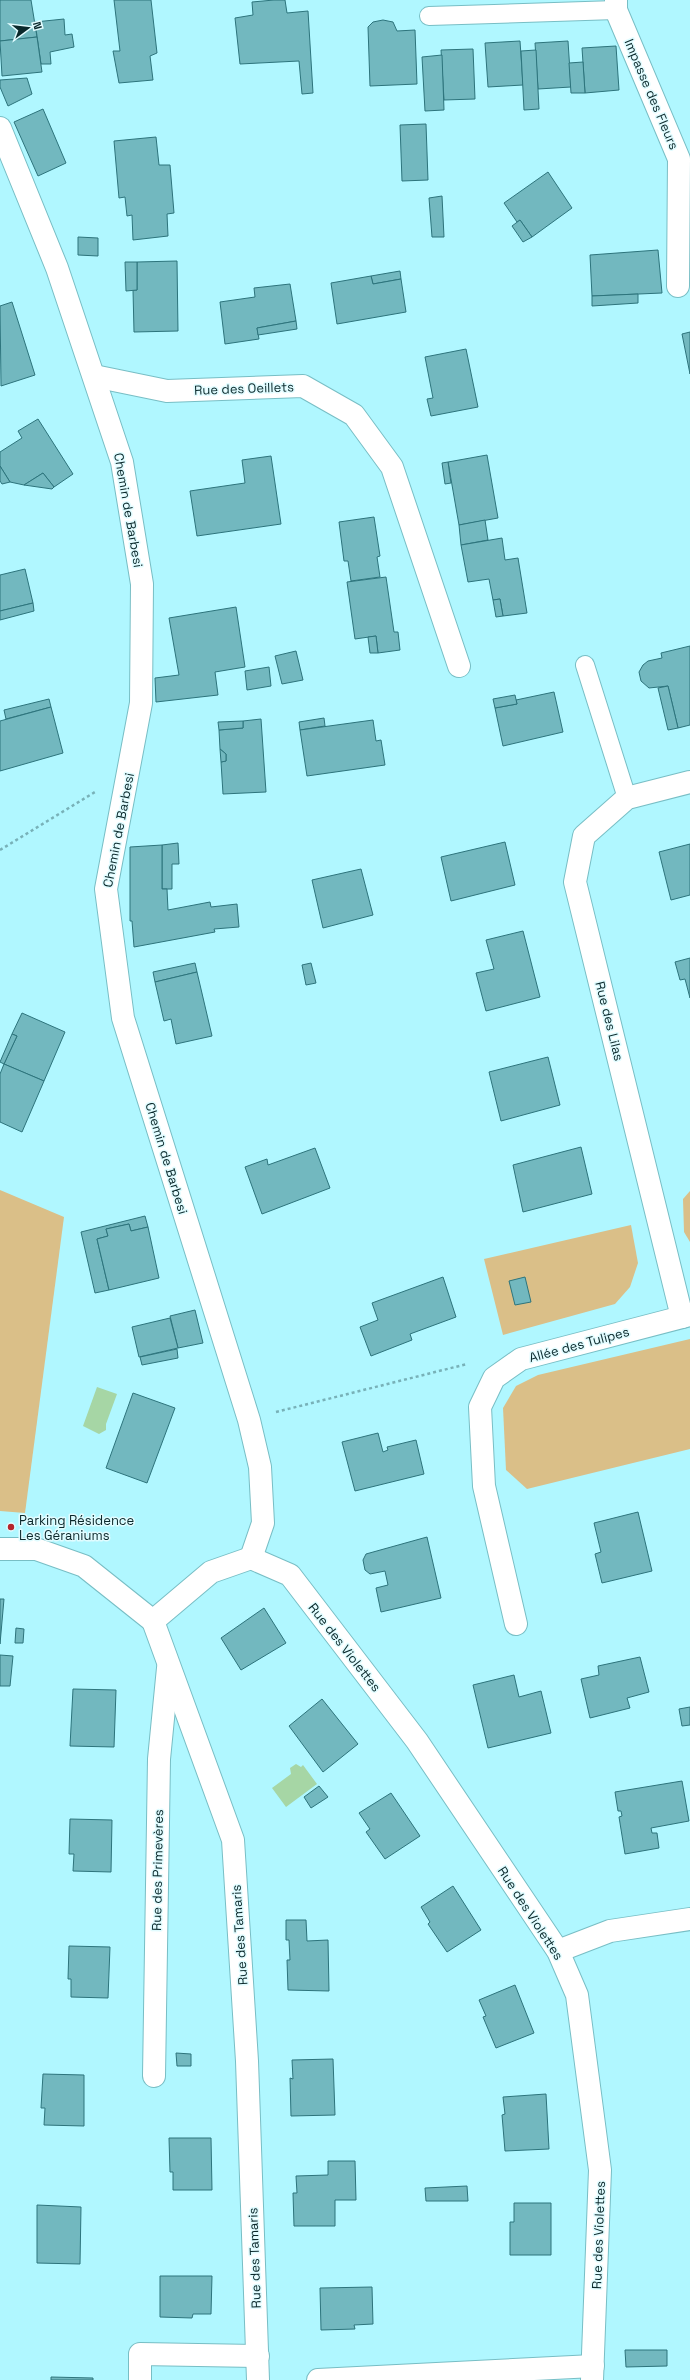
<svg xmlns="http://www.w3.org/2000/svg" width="690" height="2380" font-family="'Space Grotesk',sans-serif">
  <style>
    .green { fill: #dabf88 }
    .water { fill: #a6d6a5 }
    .building { fill: #72b8bf; stroke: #2d747c }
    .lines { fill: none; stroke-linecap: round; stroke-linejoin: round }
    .service-casing { stroke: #78bec5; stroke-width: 20 }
    .minor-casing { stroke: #78bec5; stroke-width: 24 }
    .path { stroke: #78b1b8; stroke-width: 2.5; stroke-dasharray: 3 3; stroke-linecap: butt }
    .service { stroke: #fff; stroke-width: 18 }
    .minor { stroke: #fff; stroke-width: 22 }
    .poi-dot { fill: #b5242b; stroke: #e1fcff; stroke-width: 1.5 }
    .labels { text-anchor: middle; stroke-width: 3; stroke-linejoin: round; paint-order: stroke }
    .street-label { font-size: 13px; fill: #0a282b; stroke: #e1fcff }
    .poi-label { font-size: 13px; fill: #0a282b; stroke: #e1fcff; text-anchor: start }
  </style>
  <rect width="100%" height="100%" fill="#b0f7ff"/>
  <!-- green -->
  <g class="green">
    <polygon points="0,1190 64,1217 25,1513 0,1511"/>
    <polygon points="690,1191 690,1242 684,1232 683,1199"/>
    <polygon points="631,1225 638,1263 630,1287 615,1304 503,1335 484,1259"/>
    <polygon points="690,1339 690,1449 527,1489 506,1470 503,1408 516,1386 538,1375"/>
  </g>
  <!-- water -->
  <g class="water">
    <polygon points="97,1387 117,1394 106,1424 106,1430 99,1434 83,1426"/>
    <polygon points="296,1764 301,1767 303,1765 317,1784 286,1807 272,1788 291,1774 290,1768"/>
  </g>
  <!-- building -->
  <g class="building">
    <polygon points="0,0 31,0 37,37 0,41"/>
    <polygon points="114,0 151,0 157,53 150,56 153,80 119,83 113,51 120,51"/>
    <polygon points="274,0 285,0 287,13 308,11 313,93 302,94 299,61 240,64 235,18 253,15 252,2"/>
    <polygon points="64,19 65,35 72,34 74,47 50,52 51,64 41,64 35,22"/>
    <polygon points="383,20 393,22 397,31 415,30 417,84 370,86 368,27 373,22"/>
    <polygon points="37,37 42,72 2,76 0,41"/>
    <polygon points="520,41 523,85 488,87 485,43"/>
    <polygon points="568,41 571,87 538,89 535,43"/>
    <polygon points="616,46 619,90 585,93 582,48"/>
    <polygon points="473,49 475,99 444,100 441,50"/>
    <polygon points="536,50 539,109 524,110 521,51"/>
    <polygon points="442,55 444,110 425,111 422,57"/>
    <polygon points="583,62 585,93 571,93 569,63"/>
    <polygon points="27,78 32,94 8,106 0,87 0,80"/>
    <polygon points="43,109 66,163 38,176 14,122"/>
    <polygon points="426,124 428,180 402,181 400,125"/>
    <polygon points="156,137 159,165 170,165 174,213 167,214 168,236 133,240 132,215 127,216 125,197 119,198 114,141"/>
    <polygon points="548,172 572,208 532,237 520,220 517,222 504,203"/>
    <polygon points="442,196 444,237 432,237 429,198"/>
    <polygon points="520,220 532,237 523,242 512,226"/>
    <polygon points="78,237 98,238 98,256 78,255"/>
    <polygon points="658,250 662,293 592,296 590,255"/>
    <polygon points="177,261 178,331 134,332 133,290 137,290 137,262"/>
    <polygon points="125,262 137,262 137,290 126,291"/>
    <polygon points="400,271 401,279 373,284 371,276"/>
    <polygon points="371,276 373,284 401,279 406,312 337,324 331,283"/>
    <polygon points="290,284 296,321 257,328 259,339 225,344 220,302 255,297 254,288"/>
    <polygon points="638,294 638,303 592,306 592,296"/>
    <polygon points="12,302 35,375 1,386 0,306"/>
    <polygon points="296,321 297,329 258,335 257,328"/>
    <polygon points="690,332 690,374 682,334"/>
    <polygon points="466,349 478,407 431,416 427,399 433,398 425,357"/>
    <polygon points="38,419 73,474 54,487 43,473 24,485 10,482 0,466 0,452 22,438 18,431"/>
    <polygon points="487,455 498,518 459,525 448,462"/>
    <polygon points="271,456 281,524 197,536 190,491 245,483 242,460"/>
    <polygon points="448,462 451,483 445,484 442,463"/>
    <polygon points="0,466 10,482 2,484 0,481"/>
    <polygon points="43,473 54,487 52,489 24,485"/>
    <polygon points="374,517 380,556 377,557 380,577 351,581 348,561 344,561 339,522"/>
    <polygon points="485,520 488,540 461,545 459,525"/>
    <polygon points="502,538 505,560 518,558 527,613 503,616 500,599 493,600 489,579 468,582 461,545"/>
    <polygon points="25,569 33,603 0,611 0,575"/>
    <polygon points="386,577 394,632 398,632 400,650 378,653 376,636 355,639 347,582"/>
    <polygon points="500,599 503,616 496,617 493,600"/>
    <polygon points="33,603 34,611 0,620 0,611"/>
    <polygon points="236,607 245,667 215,672 218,695 156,702 155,678 179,675 169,618"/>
    <polygon points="376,636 378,653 370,653 368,637"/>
    <polygon points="690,646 690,725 678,728 668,686 649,688 641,681 639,672 643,665 648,661 662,658 661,653"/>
    <polygon points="296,651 303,680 282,684 275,656"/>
    <polygon points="269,667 271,686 247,690 245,671"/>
    <polygon points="668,686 678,728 668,730 658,688"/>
    <polygon points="554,692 563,732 503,746 495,708 517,704 516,700"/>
    <polygon points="515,695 517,704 495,708 493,699"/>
    <polygon points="49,699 51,707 6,719 4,710"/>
    <polygon points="51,707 63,753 0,771 0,721"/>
    <polygon points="324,718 325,726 300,730 299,722"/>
    <polygon points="261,719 266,792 223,794 221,762 226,761 226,754 220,749 219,730 243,728 243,721"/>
    <polygon points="373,720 376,741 381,740 385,765 307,776 300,730"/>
    <polygon points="243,721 243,728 219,730 218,722"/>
    <polygon points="220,749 226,754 226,761 221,762"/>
    <polygon points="505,842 515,885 451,901 441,857"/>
    <polygon points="178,843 179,864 172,864 172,889 162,889 162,845"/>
    <polygon points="690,844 690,895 671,900 659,852"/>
    <polygon points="162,845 162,889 167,889 168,910 210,902 211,907 237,904 239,927 214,929 215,932 134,947 132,921 130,921 130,847"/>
    <polygon points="361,869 373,915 323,928 312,880"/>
    <polygon points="523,931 540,997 486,1011 476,973 494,969 486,940"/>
    <polygon points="690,958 690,998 685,979 680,980 675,962"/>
    <polygon points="195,963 197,972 155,982 153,972"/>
    <polygon points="311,963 316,983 306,985 302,965"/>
    <polygon points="197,972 212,1036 176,1044 171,1019 164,1021 155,982"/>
    <polygon points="22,1013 65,1032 44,1081 4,1064 17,1036 12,1034"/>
    <polygon points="12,1034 17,1036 4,1064 0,1062"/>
    <polygon points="548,1057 560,1105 501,1121 489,1072"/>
    <polygon points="4,1064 44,1081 22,1132 0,1122 0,1074"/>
    <polygon points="581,1147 592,1194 523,1212 513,1165"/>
    <polygon points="315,1148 330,1188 262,1214 245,1167 267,1159 268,1165"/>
    <polygon points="145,1216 148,1227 131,1231 129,1224 106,1229 108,1236 97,1239 109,1290 95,1293 81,1232"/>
    <polygon points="129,1224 131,1231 148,1227 159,1278 109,1290 97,1239 108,1236 106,1229"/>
    <polygon points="443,1277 456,1317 410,1334 412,1340 371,1356 360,1327 378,1320 372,1303"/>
    <polygon points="525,1277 531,1302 515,1305 509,1281"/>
    <polygon points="195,1310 203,1343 178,1348 170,1316"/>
    <polygon points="170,1318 178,1348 139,1357 132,1327"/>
    <polygon points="177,1349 178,1358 142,1365 140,1357"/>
    <polygon points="133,1393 175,1408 147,1483 106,1468"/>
    <polygon points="378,1433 383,1452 388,1450 387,1447 416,1440 424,1474 355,1491 342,1442"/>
    <polygon points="638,1512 652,1571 602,1583 595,1554 601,1552 594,1523"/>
    <polygon points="427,1537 441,1598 381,1612 376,1588 388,1585 385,1571 370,1574 365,1570 363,1560 366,1554"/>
    <polygon points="0,1599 4,1599 0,1644"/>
    <polygon points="264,1608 286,1643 241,1670 221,1638"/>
    <polygon points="16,1628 24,1629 23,1643 15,1643"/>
    <polygon points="0,1655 13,1656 10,1686 0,1686"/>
    <polygon points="640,1657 649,1692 627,1698 630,1708 590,1718 581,1679 599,1675 598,1666"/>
    <polygon points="514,1675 519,1697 541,1691 551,1733 488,1748 473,1685"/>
    <polygon points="73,1689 116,1690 114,1747 70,1746"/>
    <polygon points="322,1699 358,1744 323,1772 289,1726"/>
    <polygon points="690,1707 690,1725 682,1726 679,1709"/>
    <polygon points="682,1781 689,1821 651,1828 652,1833 657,1833 659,1848 625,1854 619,1817 622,1816 621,1811 618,1811 615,1792"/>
    <polygon points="319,1786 328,1797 311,1808 304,1797"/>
    <polygon points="391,1793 420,1836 385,1859 366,1832 370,1829 359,1813"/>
    <polygon points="70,1819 112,1820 111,1872 73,1871 74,1854 69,1854"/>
    <polygon points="453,1886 481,1930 447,1952 428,1924 430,1922 421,1907"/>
    <polygon points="286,1920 306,1920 307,1941 328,1940 329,1991 288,1990 287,1960 290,1960 289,1940 286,1940"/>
    <polygon points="69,1946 110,1947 108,1998 71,1997 71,1979 68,1979"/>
    <polygon points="515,1985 534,2033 496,2048 483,2017 486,2016 479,2000"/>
    <polygon points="176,2053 191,2054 191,2066 177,2066"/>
    <polygon points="333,2059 335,2115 291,2116 290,2078 293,2079 292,2060"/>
    <polygon points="43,2074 84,2075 84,2126 44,2125 45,2108 41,2108"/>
    <polygon points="546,2094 549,2149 505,2151 502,2115 505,2114 503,2097"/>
    <polygon points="169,2138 211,2138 212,2190 173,2190 173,2172 170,2172"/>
    <polygon points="328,2161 355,2161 356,2200 335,2200 335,2226 294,2226 293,2193 297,2193 296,2176 328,2175"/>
    <polygon points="467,2186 468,2201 426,2201 425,2188"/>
    <polygon points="514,2203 551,2203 551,2255 510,2255 510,2222 514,2222"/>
    <polygon points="37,2205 81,2207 80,2264 37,2263"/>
    <polygon points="160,2276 212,2276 211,2314 193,2314 192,2318 160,2317"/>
    <polygon points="372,2287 373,2324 354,2325 355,2329 321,2330 320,2288"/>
    <polygon points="625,2350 667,2350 667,2366 626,2367"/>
    <polygon points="51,2377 93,2378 93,2380 51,2380"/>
  </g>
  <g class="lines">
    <defs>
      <g id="service">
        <polyline points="429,16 616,10"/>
        <polyline points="585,665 627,798"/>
      </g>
      <g id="minor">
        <polyline points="616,0 616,10 679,159 678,286"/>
        <polyline points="0,128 57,268 122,462 142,584 141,703 106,889 123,1018 249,1420 260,1467 263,1523 251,1558"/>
        <polyline points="94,376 167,391 303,386 354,415 392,467 459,666"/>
        <polyline points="682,1317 575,882 584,836 627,798 690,782"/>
        <polyline points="0,1549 36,1549 84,1566 153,1621"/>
        <polyline points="251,1558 290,1575 417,1741 558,1951 577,1995 600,2170 592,2380"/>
        <polyline points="251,1558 211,1572 153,1621 233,1840 247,2061 258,2380"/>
        <polyline points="516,1624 484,1486 480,1407 494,1378 521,1359 690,1315"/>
        <polyline points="558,1951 610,1931 690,1919"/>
        <polyline points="154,2076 159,1759 168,1668"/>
        <polyline points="140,2380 140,2354 258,2356"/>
        <polyline points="318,2380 593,2366"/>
      </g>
    </defs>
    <!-- service casing -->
    <use href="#service" class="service-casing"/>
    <!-- minor casing -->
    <use href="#minor" class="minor-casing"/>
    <!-- path -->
    <g class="path">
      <polyline points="0,850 95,792"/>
      <polyline points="276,1412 467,1364"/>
    </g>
    <!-- service -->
    <use href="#service" class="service"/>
    <!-- minor -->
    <use href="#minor" class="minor"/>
  </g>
  <!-- markers -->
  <circle class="poi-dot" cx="11" cy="1527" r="4"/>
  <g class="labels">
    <!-- street labels -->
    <g class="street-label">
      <text transform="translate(652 94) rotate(67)" y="5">Impasse des Fleurs</text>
      <text transform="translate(244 388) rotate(-2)" y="5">Rue des Oeillets</text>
      <text transform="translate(129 510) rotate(80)" y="5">Chemin de Barbesi</text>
      <text transform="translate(118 830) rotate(-79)" y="5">Chemin de Barbesi</text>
      <text transform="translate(610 1021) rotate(76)" y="5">Rue des Lilas</text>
      <text transform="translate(167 1158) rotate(73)" y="5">Chemin de Barbesi</text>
      <text transform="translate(579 1344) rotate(-15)" y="5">Allée des Tulipes</text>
      <text transform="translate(345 1647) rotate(52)" y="5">Rue des Violettes</text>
      <text transform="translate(157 1870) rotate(-89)" y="5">Rue des Primevères</text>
      <text transform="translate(531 1913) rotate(57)" y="5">Rue des Violettes</text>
      <text transform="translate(239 1935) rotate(-94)" y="5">Rue des Tamaris</text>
      <text transform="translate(598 2235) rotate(-88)" y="5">Rue des Violettes</text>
      <text transform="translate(254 2258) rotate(-92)" y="5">Rue des Tamaris</text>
    </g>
    <!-- poi labels -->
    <g class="poi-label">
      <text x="19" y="1525">Parking Résidence<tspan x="19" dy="15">Les Géraniums</tspan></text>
    </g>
  </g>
  <!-- north arrow -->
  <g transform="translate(28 28) rotate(75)" stroke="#e1fcff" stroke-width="3" paint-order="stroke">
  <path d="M0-3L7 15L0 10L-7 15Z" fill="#0a282b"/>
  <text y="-6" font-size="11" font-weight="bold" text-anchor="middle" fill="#0a282b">N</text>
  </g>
</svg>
